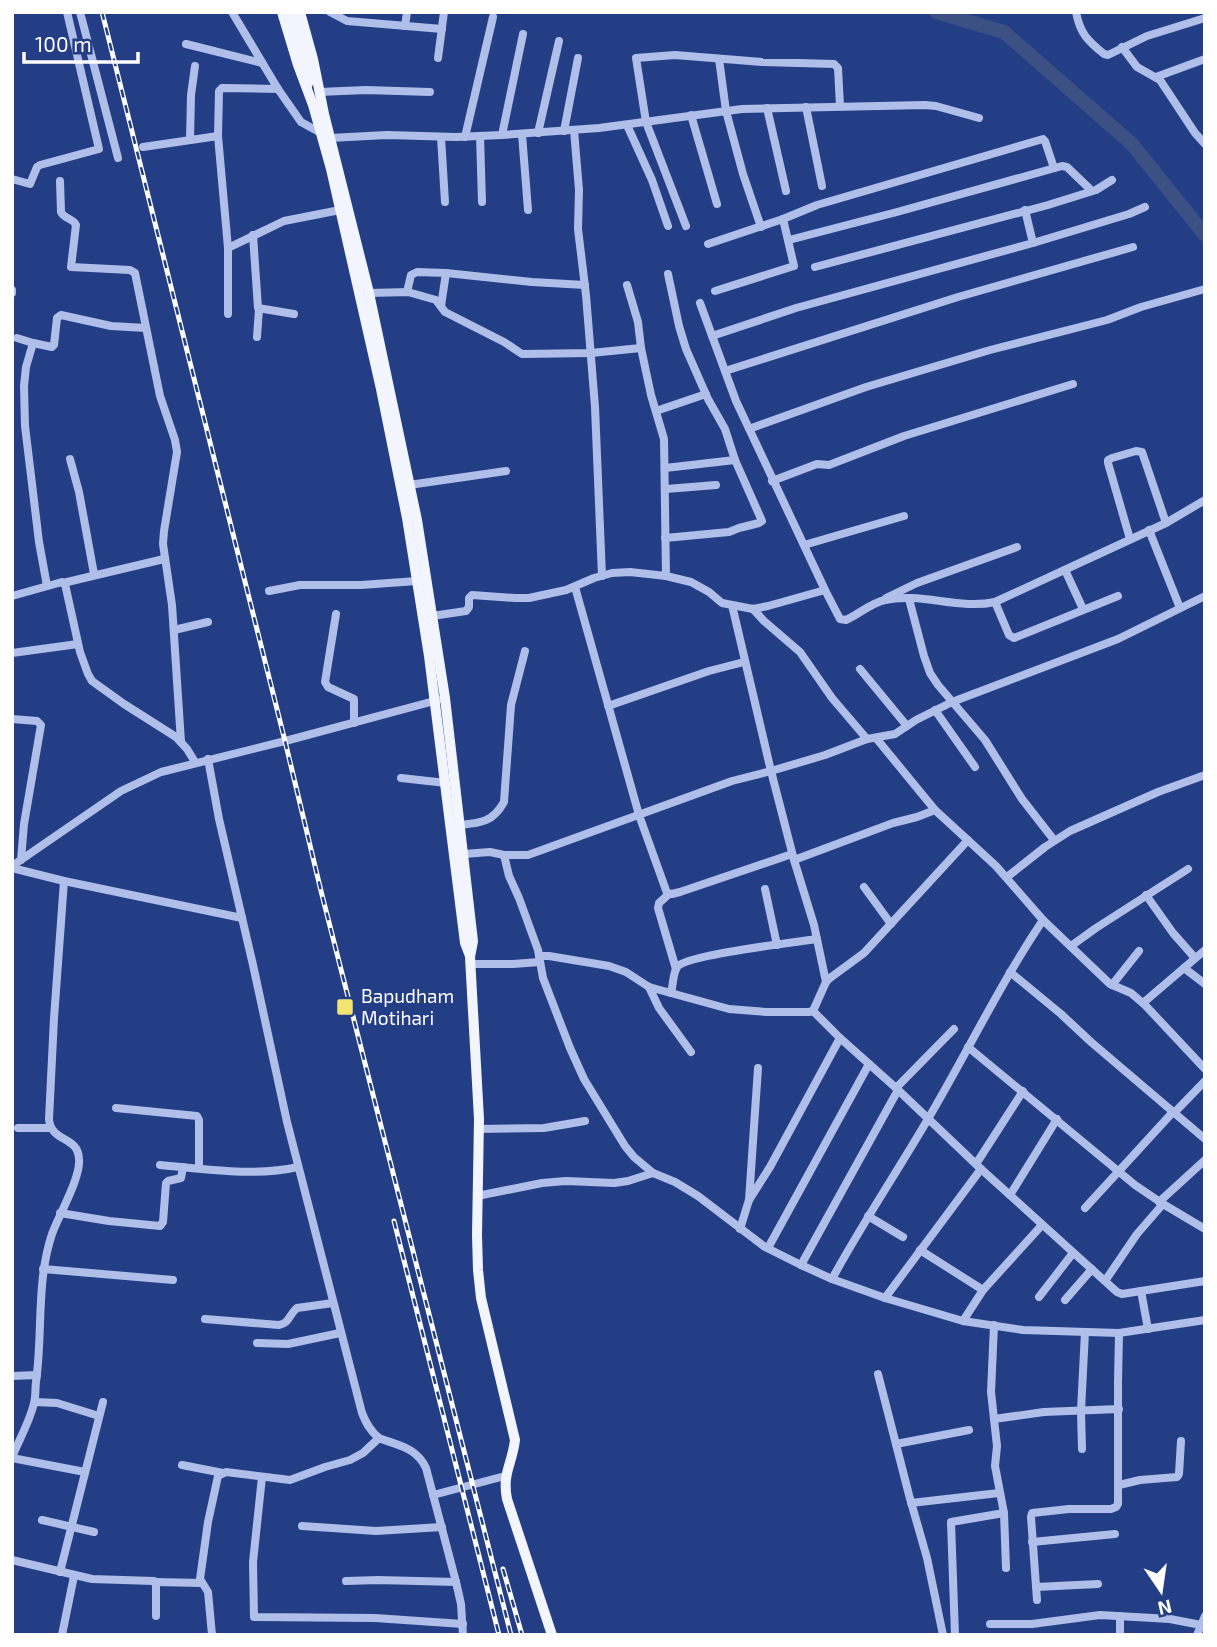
<svg xmlns="http://www.w3.org/2000/svg" width="1217" height="1647" font-family="'Exo 2',sans-serif">
  <style>
    .lines { fill: none; stroke-linecap: round; stroke-linejoin: round }
    .river { stroke: #3c5084; stroke-width: 14 }
    .minor { stroke: #afbfe9; stroke-width: 8 }
    .major { stroke: #f2f4fe; stroke-width: 10 }
    .rail-casing { stroke: #fff; stroke-width: 5 }
    .rail { stroke: #243e86; stroke-width: 2.5; stroke-dasharray: 8; stroke-linecap: butt }
    .poi-dot { fill: #f3e472; stroke: #243e86; stroke-width: 2.5 }
    .labels { text-anchor: middle; stroke-width: 5; stroke-linejoin: round; paint-order: stroke }
    .poi-label { font-size: 19px; fill: #fff; stroke: #243e86; text-anchor: start }
  </style>
  <rect width="100%" height="100%" fill="#243e86"/>
  <g class="lines">
    <!-- river -->
    <polyline class="river" points="936,12 1004,32 1132,144 1205,235"/>
    <!-- minor -->
    <g class="minor">
      <polyline points="80,12 118,158"/>
      <polyline points="232,12 278,89 301,122 321,133"/>
      <polyline points="330,12 347,21 442,29"/>
      <path d="M 1076,12 C 1080,34 1088,41 1104,54 L 1108,55 L 1147,36 L 1205,18"/>
      <polyline points="405,26 407,12"/>
      <polyline points="186,44 262,63"/>
      <polyline points="1122,47 1137,67 1160,80 1195,133 1205,144"/>
      <polyline points="438,58 444,12"/>
      <polyline points="719,59 726,111 743,174 761,227"/>
      <polyline points="1156,77 1205,59"/>
      <polyline points="319,92 366,90 430,92"/>
      <polyline points="806,107 822,186"/>
      <polyline points="767,108 786,191"/>
      <polyline points="691,115 717,204"/>
      <polyline points="627,125 652,180 668,226"/>
      <polyline points="574,130 579,190 578,229 586,295 595,407 602,576"/>
      <polyline points="564,131 578,58"/>
      <polyline points="538,133 559,41"/>
      <polyline points="522,134 528,210"/>
      <polyline points="502,135 523,34"/>
      <polyline points="480,136 482,202"/>
      <polyline points="441,137 445,202"/>
      <polyline points="465,137 493,17"/>
      <polyline points="330,138 387,135 456,137 502,135 599,128 742,109 925,105 936,106 979,118"/>
      <polyline points="190,140 191,95 195,66"/>
      <polyline points="143,147 218,136"/>
      <polyline points="12,179 30,184 37,167 40,165 99,149 67,12"/>
      <path d="M 60,181 L 61,212 C 64,219 73,218 76,225 L 71,267 L 130,270 L 135,273 L 160,396 L 175,440 L 177,452 L 164,531 L 163,544 L 172,605 L 181,742"/>
      <polyline points="1025,210 1033,243"/>
      <polyline points="686,226 646,122 636,58 675,55 762,62 834,64 838,68 840,106"/>
      <polyline points="253,235 258,308 294,314"/>
      <polyline points="789,240 897,212 1062,166 1067,167 1092,191"/>
      <polyline points="708,244 783,219 817,205 1043,139 1045,141 1054,168"/>
      <polyline points="228,248 284,221 340,210"/>
      <polyline points="815,267 1048,205 1096,190 1112,180"/>
      <polyline points="627,285 638,322 641,348 651,395 664,439 666,576"/>
      <polyline points="12,290 12,293"/>
      <polyline points="715,291 794,266 783,219"/>
      <polyline points="407,292 411,275 417,272 446,273 532,282 585,285"/>
      <polyline points="369,293 408,292 436,300 445,312 504,342 522,354 591,353 641,348"/>
      <path d="M 700,303 L 736,401 L 825,590 L 840,619 L 846,620 C 859,614 871,603 885,600 C 921,592 959,610 995,602 L 1166,523 L 1205,500"/>
      <polyline points="441,306 446,273"/>
      <polyline points="228,314 228,248 218,136 219,91 222,88 278,89"/>
      <polyline points="712,336 796,308 1033,243 1129,214 1145,207"/>
      <polyline points="257,337 259,309"/>
      <polyline points="17,338 33,343 52,347 54,345 57,318 61,315 111,326 146,328"/>
      <polyline points="33,343 26,367 24,386 25,426 39,542 47,586"/>
      <polyline points="725,371 958,297 1133,247"/>
      <polyline points="656,411 706,394"/>
      <polyline points="749,429 866,387 990,350 1107,320 1141,307 1205,289"/>
      <polyline points="70,459 79,492 94,574"/>
      <polyline points="665,468 735,460"/>
      <polyline points="772,481 817,464 829,465 904,436 1073,384"/>
      <polyline points="409,485 506,471"/>
      <polyline points="666,489 716,485"/>
      <polyline points="1149,530 1180,608"/>
      <polyline points="665,538 729,532 739,528 759,523 762,521 735,460 725,429 708,399 686,349 679,326 668,274"/>
      <polyline points="1130,539 1108,463 1108,460 1112,458 1136,451 1142,452 1166,523"/>
      <polyline points="804,545 904,516"/>
      <polyline points="1065,570 1083,609"/>
      <polyline points="63,583 164,559"/>
      <polyline points="575,587 639,815 667,893 672,894 680,892 792,854"/>
      <polyline points="269,591 300,585 361,585 417,581"/>
      <polyline points="12,596 62,582 65,584 80,652 88,674 92,681 124,704 176,737 187,749 195,762"/>
      <polyline points="886,598 917,583 1017,547"/>
      <polyline points="909,599 924,656 930,673 938,685 985,740 1022,799 1054,840"/>
      <polyline points="995,602 1009,635 1014,638 1118,596"/>
      <polyline points="732,605 771,771 825,755 867,739 895,734 916,720 952,702 1118,639 1205,596"/>
      <polyline points="753,609 764,621 800,652 832,698 867,739"/>
      <polyline points="336,614 325,682 328,687 354,699 354,723"/>
      <polyline points="432,616 466,611 469,607 469,598 472,595 515,598 529,598 566,590 594,578 612,573 630,572 666,576 691,582 709,592 722,603 753,609 768,606 825,590"/>
      <polyline points="174,630 208,622"/>
      <polyline points="12,653 78,644"/>
      <polyline points="860,669 907,726"/>
      <polyline points="608,706 709,671 744,662"/>
      <polyline points="935,710 975,767"/>
      <polyline points="12,719 37,721 41,725 24,824 21,860"/>
      <polyline points="876,738 935,810 996,866 1043,920 1110,984 1131,993 1145,1005 1205,1069"/>
      <path d="M 208,759 L 219,819 L 253,965 L 287,1122 L 362,1413 C 366,1423 370,1431 379,1438 C 399,1446 416,1447 426,1468 L 456,1582 L 461,1604 L 463,1635"/>
      <polyline points="401,778 446,783"/>
      <path d="M 460,825 C 481,823 493,822 504,802 L 511,705 L 525,651"/>
      <polyline points="464,854 490,852 504,855 509,876 519,898 538,950 543,978 570,1048 584,1079 625,1146 634,1157 653,1173 675,1182 698,1196 765,1247 801,1265 832,1279 885,1298 963,1321 1023,1330 1119,1333 1205,1320"/>
      <polyline points="504,855 528,855 732,781 771,771 794,860 814,925 826,982"/>
      <polyline points="794,860 893,823 917,817 935,810"/>
      <polyline points="12,866 121,791 161,772 289,740 438,700"/>
      <polyline points="12,868 64,881 242,918"/>
      <polyline points="1007,877 1045,847 1070,831 1158,792 1205,775"/>
      <polyline points="864,887 891,924"/>
      <polyline points="765,889 777,945"/>
      <polyline points="669,894 659,903 658,908 676,969"/>
      <polyline points="1146,895 1173,933 1195,958"/>
      <polyline points="1071,946 1096,928 1188,869"/>
      <polyline points="539,956 549,956 609,966 626,972 649,987 729,1009 766,1012 809,1012 813,1011 826,982 830,978 864,953 968,840"/>
      <polyline points="471,964 513,964 540,962"/>
      <polyline points="1184,968 1205,984"/>
      <polyline points="1010,972 1061,1014 1091,1042 1205,1139"/>
      <polyline points="1112,985 1139,951"/>
      <polyline points="649,987 659,1008 691,1052"/>
      <path d="M 671,993 C 673,986 673,973 677,967 C 685,955 797,942 817,939"/>
      <polyline points="1143,1003 1205,950"/>
      <polyline points="813,1011 840,1038 896,1088 981,1169 1117,1292 1122,1294 1141,1291 1148,1329"/>
      <polyline points="968,1047 1135,1185 1163,1204 1205,1229"/>
      <polyline points="896,1088 954,1029"/>
      <polyline points="116,1108 197,1116 199,1120 199,1168"/>
      <polyline points="1174,1113 1205,1081"/>
      <polyline points="18,1128 50,1128"/>
      <polyline points="479,1129 544,1128 585,1121"/>
      <polyline points="976,1164 1023,1091"/>
      <path d="M 160,1165 C 205,1169 253,1177 298,1167"/>
      <polyline points="1010,1195 1057,1119"/>
      <polyline points="477,1196 542,1183 566,1181 614,1183 628,1181 653,1173"/>
      <polyline points="749,1200 770,1167 840,1038"/>
      <polyline points="1159,1202 1205,1160"/>
      <polyline points="1085,1208 1173,1112"/>
      <polyline points="60,1213 109,1221 160,1226 163,1222 166,1183 168,1181 181,1178 183,1167"/>
      <polyline points="868,1216 903,1237"/>
      <polyline points="740,1229 749,1200 758,1068"/>
      <polyline points="768,1248 869,1064"/>
      <polyline points="920,1250 983,1290"/>
      <polyline points="801,1265 898,1090"/>
      <polyline points="43,1269 173,1280"/>
      <path d="M 832,1279 C 862,1224 897,1172 928,1119 C 967,1053 1000,984 1043,920"/>
      <polyline points="1105,1281 1137,1234 1163,1204"/>
      <polyline points="1141,1291 1205,1281"/>
      <polyline points="1039,1297 1073,1253"/>
      <polyline points="885,1298 981,1169"/>
      <polyline points="1065,1300 1092,1269"/>
      <path d="M 205,1319 L 279,1325 C 290,1323 289,1314 297,1308 L 333,1303"/>
      <polyline points="963,1321 983,1290 1042,1225"/>
      <polyline points="994,1325 991,1392 997,1446 995,1466 1004,1513 1006,1568"/>
      <polyline points="257,1343 288,1344 340,1333"/>
      <polyline points="878,1374 909,1495 927,1558 943,1635"/>
      <polyline points="12,1376 37,1375"/>
      <polyline points="35,1402 57,1403 99,1416"/>
      <polyline points="994,1419 1044,1412 1119,1409"/>
      <polyline points="896,1444 969,1430"/>
      <polyline points="1082,1449 1081,1411 1085,1332"/>
      <path d="M 12,1457 C 19,1440 30,1421 34,1403 C 36,1396 35,1389 36,1382 C 43,1332 36,1282 52,1234 C 59,1215 81,1177 79,1159 C 78,1135 51,1143 49,1119 L 54,1018 L 64,881"/>
      <polyline points="12,1458 85,1472"/>
      <polyline points="182,1465 223,1473"/>
      <polyline points="262,1477 253,1562 254,1617 375,1618 463,1624"/>
      <polyline points="1119,1485 1140,1480 1177,1477 1179,1474 1181,1441"/>
      <polyline points="433,1495 505,1476"/>
      <polyline points="911,1503 999,1493"/>
      <polyline points="42,1520 94,1532"/>
      <polyline points="302,1526 376,1531 442,1527"/>
      <polyline points="1032,1542 1115,1534"/>
      <polyline points="12,1560 92,1579 154,1581 156,1585 156,1616"/>
      <polyline points="60,1572 103,1402"/>
      <polyline points="346,1581 378,1580 456,1582"/>
      <polyline points="155,1582 202,1583"/>
      <polyline points="1036,1587 1098,1584"/>
      <polyline points="1037,1600 1031,1517 1032,1513 1069,1509 1111,1509 1116,1507 1118,1504 1118,1382 1119,1333"/>
      <polyline points="990,1624 1032,1624 1100,1615 1170,1619 1201,1625"/>
      <polyline points="62,1635 74,1576"/>
      <polyline points="212,1635 208,1592 200,1579 208,1522 218,1476 226,1472 290,1480 325,1467 350,1460 363,1453 379,1438"/>
      <polyline points="955,1635 951,1522 1004,1513"/>
      <polyline points="1120,1635 1120,1616"/>
      <polyline points="1197,1635 1205,1616"/>
    </g>
    <!-- major -->
    <g class="major">
      <polyline points="282,12 298,65 313,105 331,169 381,389 407,518 429,656 465,943 470,956"/>
      <polyline points="291,12 309,76 308,84"/>
      <path d="M 300,12 L 313,59 L 324,114 L 369,293 L 417,520 L 445,698 L 473,941 L 470,957 L 479,1119 L 477,1235 L 478,1270 L 481,1298 L 515,1440 C 512,1465 502,1473 507,1499 L 552,1635"/>
    </g>
    <defs>
      <g id="rail">
        <polyline points="102,12 285,741 321,891 511,1635"/>
        <polyline points="394,1221 499,1635"/>
        <polyline points="503,1569 522,1635"/>
      </g>
    </defs>
    <!-- rail casing -->
    <use href="#rail" class="rail-casing"/>
    <!-- rail -->
    <use href="#rail" class="rail"/>
  </g>
  <!-- markers -->
  <rect class="poi-dot" x="336" y="998" width="18" height="18" rx="3.5"/>
  <g class="labels">
    <!-- poi labels -->
    <g class="poi-label">
      <text x="361" y="1003">Bapudham<tspan x="361" dy="22">Motihari</tspan></text>
    </g>
  </g>
  <!-- border -->
  <rect width="1217" height="1647" fill="none" stroke="#ffffff" stroke-width="28"/>
  <!-- north arrow -->
  <g transform="translate(1161 1591) rotate(167)" stroke="#243e86" stroke-width="5" paint-order="stroke">
  <path d="M0-5L12 26L0 18L-12 26Z" fill="#ffffff"/>
  <text y="-10" font-size="19" font-weight="bold" text-anchor="middle" fill="#ffffff">N</text>
  </g>
  <!-- scale -->
  <path d="M24 52v10h114v-10" fill="none" stroke="#ffffff" stroke-width="3.5"/>
  <text x="35" y="52" font-size="21" fill="#ffffff" stroke="#243e86" stroke-width="5" paint-order="stroke">100 m</text>
</svg>
